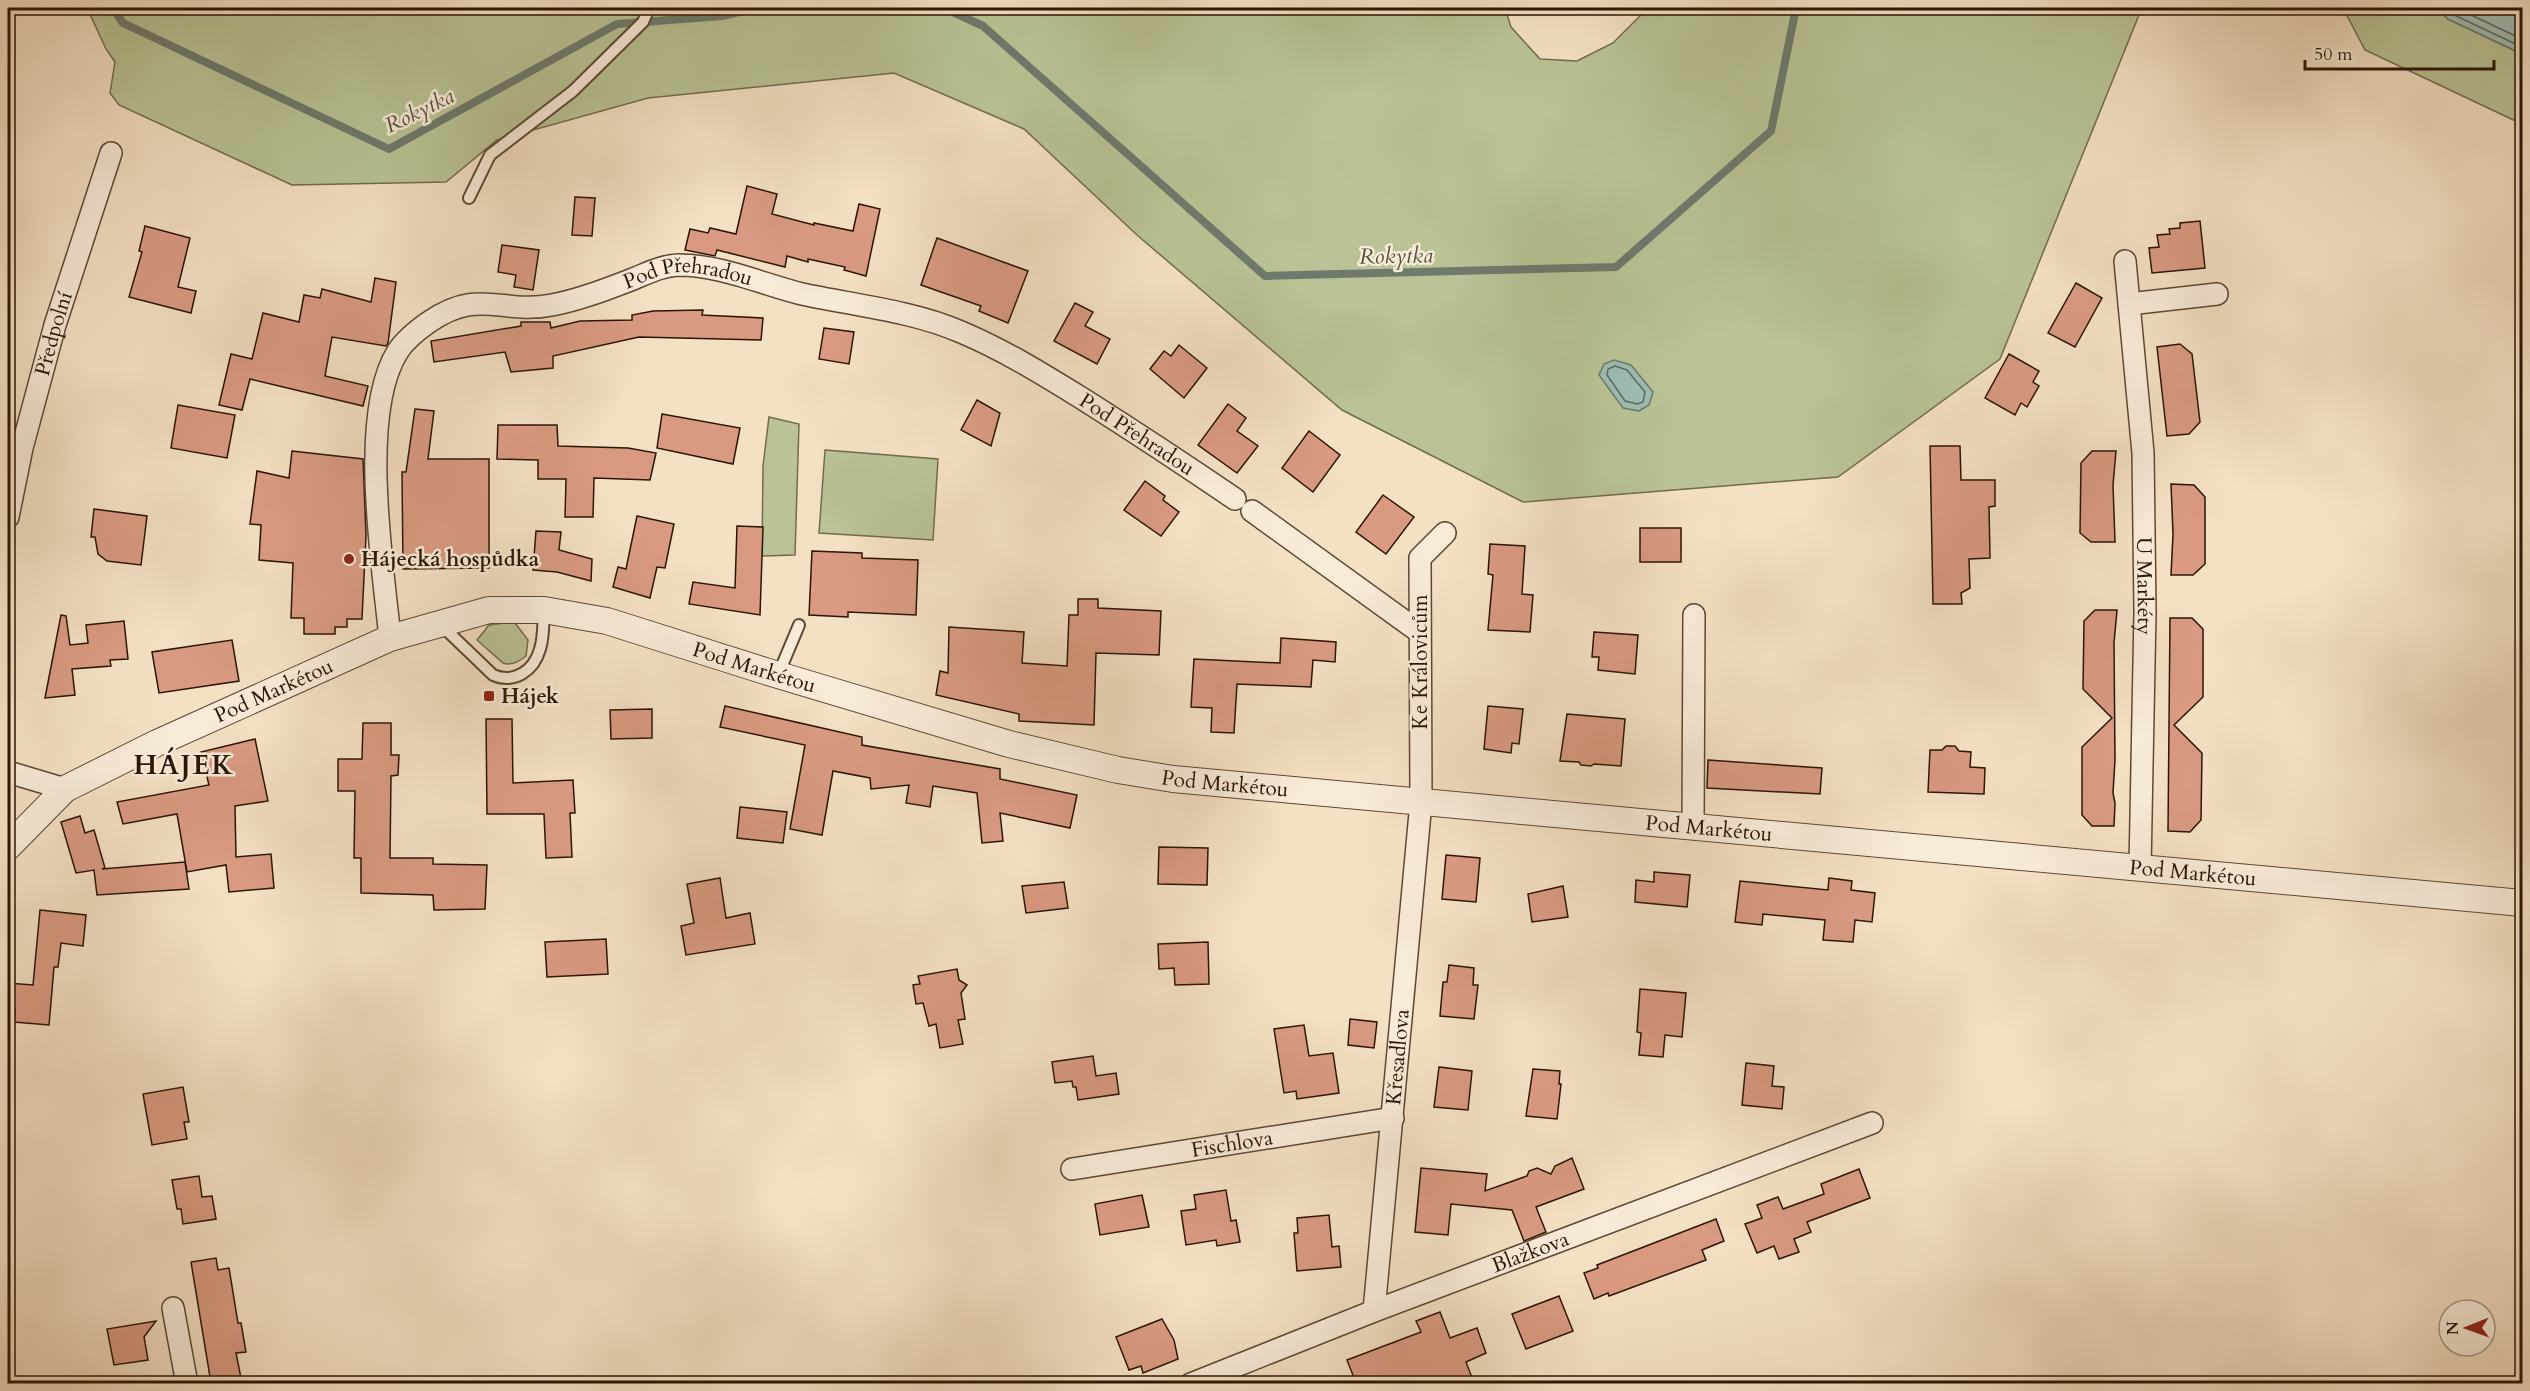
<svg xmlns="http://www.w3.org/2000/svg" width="2530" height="1391" font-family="Cardo,serif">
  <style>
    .green { fill: #b9c395; stroke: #726c4c; stroke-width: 1.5 }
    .water { fill: #9cbdb5; stroke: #6f7a6e; stroke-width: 1.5 }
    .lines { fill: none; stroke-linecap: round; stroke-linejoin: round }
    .shore { stroke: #64695c; stroke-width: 1.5 }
    .stream { stroke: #6f7a6e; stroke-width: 8 }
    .building { fill: #d99a81; stroke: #2b1503; stroke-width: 1.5 }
    .service-casing { stroke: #5d4833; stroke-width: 14 }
    .minor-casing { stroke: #5d4833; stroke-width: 24 }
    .tertiary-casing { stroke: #5d4833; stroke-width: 28 }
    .service { stroke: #f8ebd8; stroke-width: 10 }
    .minor { stroke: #f8ebd8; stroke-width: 21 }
    .tertiary { stroke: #f8ebd8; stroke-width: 26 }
    .poi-dot { fill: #8f2418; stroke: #f8ebd8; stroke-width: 2 }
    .labels { text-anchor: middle; stroke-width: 5; stroke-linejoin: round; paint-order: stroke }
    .street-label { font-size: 21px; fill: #2b1503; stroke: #f8ebd8 }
    .poi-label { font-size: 21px; font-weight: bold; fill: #2b1503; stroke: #f8ebd8; text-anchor: start }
    .water-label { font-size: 22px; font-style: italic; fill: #535041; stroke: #f8ebd8 }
    .district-label { font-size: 27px; font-weight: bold; letter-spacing: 1.5px; fill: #2b1503; stroke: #f8ebd8 }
  </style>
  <rect width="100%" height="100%" fill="#f4e0c3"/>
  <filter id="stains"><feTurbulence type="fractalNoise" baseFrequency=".00333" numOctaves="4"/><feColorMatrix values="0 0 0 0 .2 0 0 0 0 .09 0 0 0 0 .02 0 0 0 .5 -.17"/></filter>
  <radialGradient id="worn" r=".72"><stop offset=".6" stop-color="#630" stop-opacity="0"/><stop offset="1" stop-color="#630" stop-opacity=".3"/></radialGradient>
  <!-- green -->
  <g class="green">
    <polygon points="87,8 1505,8 1511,27 1540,59 1577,61 1613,43 1648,8 2204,8 2199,13 2141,10 2000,359 1838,477 1523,502 1342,410 1137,235 1024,129 894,73 648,98 497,140 446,182 292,185 119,105 110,93 115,62 106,49"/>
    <polygon points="2343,8 2436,8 2448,19 2522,54 2522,124 2365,50"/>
    <polygon points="769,417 799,424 795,555 762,556 763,466"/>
    <polygon points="825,450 938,459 933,540 819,533"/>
    <path d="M 511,622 L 515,623 L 528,640 L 526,656 C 519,662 512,666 503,663 L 477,640 L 489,625 Z"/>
  </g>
  <!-- water -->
  <g class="water">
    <polygon points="2436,8 2522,8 2522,54 2448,19"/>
    <polygon points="1614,360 1631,365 1653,392 1649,405 1639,411 1623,408 1599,375 1604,364"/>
  </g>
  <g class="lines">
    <!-- shore -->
    <g class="shore">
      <polyline points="2445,8 2452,14 2522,47"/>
      <polyline points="2456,8 2522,39"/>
      <polygon points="1615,366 1627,370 1645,392 1643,402 1637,404 1625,401 1607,375 1608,369"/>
    </g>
    <!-- stream -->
    <g class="stream">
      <polyline points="113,8 123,23 389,149 617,24 722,16 755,8"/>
      <polyline points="944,8 983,26 1265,276 1616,267 1771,131 1796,8"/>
    </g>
  </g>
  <!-- building -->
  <g class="building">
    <polygon points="747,186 777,194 772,214 814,225 814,223 853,231 859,204 880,209 866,276 844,270 845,267 808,259 808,262 787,256 785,267 717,250 715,256 685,250 690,229 708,233 710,228 736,234"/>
    <polygon points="575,197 595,198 592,236 572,235"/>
    <polygon points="2200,221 2205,268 2152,273 2149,248 2159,247 2157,235 2170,234 2169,229 2180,228 2180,223"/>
    <polygon points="145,226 190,238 178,287 196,291 191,313 129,297 142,252 139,251"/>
    <polygon points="937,238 1028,271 1008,323 979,311 981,306 921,285"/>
    <polygon points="502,245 539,250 533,290 514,287 516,275 498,272"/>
    <polygon points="375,278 396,282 388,343 386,346 332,337 325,376 368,386 363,406 250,379 242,410 219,405 231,354 252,359 263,313 299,322 304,295 320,298 322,289 371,302"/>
    <polygon points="2076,283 2102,298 2075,347 2048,333"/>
    <polygon points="1075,303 1093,312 1085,326 1110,339 1097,364 1054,341"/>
    <polygon points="703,310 702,315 763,318 761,340 639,337 553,356 553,368 511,372 505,352 434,362 431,341 521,326 521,322 550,322 551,328 580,321 632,320 632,315 653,311"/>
    <polygon points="824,328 854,332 849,364 819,359"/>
    <polygon points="2180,344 2192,354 2200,422 2189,434 2167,436 2157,347"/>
    <polygon points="1179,345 1207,368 1184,398 1150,369 1164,351 1171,356"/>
    <polygon points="2009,354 2039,371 2033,382 2039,386 2027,407 2021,403 2015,415 1985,398"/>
    <polygon points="977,400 1000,413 991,446 961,430"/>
    <polygon points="1228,404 1246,418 1237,431 1258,446 1237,473 1198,445"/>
    <polygon points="178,405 235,415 227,458 171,448"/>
    <polygon points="415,409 434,411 428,459 489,459 489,568 403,569 402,472 406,472"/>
    <polygon points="662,414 740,428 733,464 657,448"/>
    <polygon points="498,425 557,425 558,446 628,448 656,453 650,480 594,478 593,517 565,517 566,479 538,479 538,460 497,459"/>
    <polygon points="1309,431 1340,455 1313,492 1282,468"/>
    <polygon points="1930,446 1960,446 1961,480 1995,480 1995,506 1989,507 1990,558 1969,559 1970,588 1961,593 1962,604 1933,604"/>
    <polygon points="292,451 363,459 366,535 362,619 347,619 347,627 335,627 335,634 304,634 304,618 291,618 293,563 259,560 261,525 250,524 257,471 289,478"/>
    <polygon points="2092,451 2116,451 2113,485 2115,542 2091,542 2080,533 2081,463"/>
    <polygon points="1145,481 1165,496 1163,500 1179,512 1161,536 1124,510"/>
    <polygon points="2171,484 2194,485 2205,497 2205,564 2193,575 2171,575 2173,534"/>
    <polygon points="1383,495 1414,517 1386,554 1356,532"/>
    <polygon points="94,509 147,516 141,565 107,561 98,554 95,537 91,537"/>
    <polygon points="637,516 674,524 665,568 657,567 650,598 613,587 618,567 626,569"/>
    <polygon points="737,526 763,527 760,615 689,604 693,582 735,588"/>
    <rect x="1640" y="528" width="41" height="34"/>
    <polygon points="536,531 561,532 559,550 592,559 591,581 557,572 533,570"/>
    <polygon points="1490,544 1525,546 1522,594 1533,595 1530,632 1488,630 1493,575 1488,574"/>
    <polygon points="812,551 862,553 862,558 918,560 916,615 848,612 848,617 809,615"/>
    <polygon points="1078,599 1098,599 1098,608 1161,611 1159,655 1096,653 1094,725 1019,721 1019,714 936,695 940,671 948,673 949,627 1024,632 1022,663 1067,666 1069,615 1078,615"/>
    <polygon points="2095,610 2117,610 2114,643 2115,760 2113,793 2115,803 2114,826 2092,826 2082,815 2082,747 2112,718 2083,689 2084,621"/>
    <polygon points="61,615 66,616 70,645 88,643 86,625 124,621 128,659 110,660 111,666 72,669 75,695 45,698"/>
    <polygon points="2170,618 2192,618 2203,629 2203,697 2174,725 2202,753 2201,820 2190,832 2168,831"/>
    <polygon points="1594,632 1638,635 1635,674 1598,670 1599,657 1592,657"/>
    <polygon points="1281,638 1336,642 1335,662 1313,660 1311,687 1237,684 1234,733 1211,732 1212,708 1191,707 1194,659 1280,663"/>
    <polygon points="232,640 239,681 159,693 152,652"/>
    <polygon points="725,706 862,737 862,745 1000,769 1000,779 1077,795 1070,828 1000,813 1003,841 982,843 977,793 933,786 930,807 906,803 909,785 871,789 870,778 833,771 822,835 790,829 805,745 720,727"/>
    <polygon points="1488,706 1523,709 1519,744 1512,743 1511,753 1484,749"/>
    <polygon points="652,709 652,738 611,739 610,710"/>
    <polygon points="1567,714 1625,719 1621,766 1594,764 1591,766 1581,765 1579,762 1560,761"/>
    <polygon points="486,719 512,719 513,783 573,780 575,813 570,813 572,857 546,858 544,814 487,814"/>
    <polygon points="363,723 391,723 391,755 399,755 398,775 391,776 390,858 433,858 433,864 487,865 485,909 434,910 433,895 361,893 361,858 354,858 355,791 338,791 338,759 362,759"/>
    <polygon points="255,739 268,801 235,806 236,857 271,854 274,888 229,892 226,865 187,872 177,814 123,824 117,802 209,785 201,752"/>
    <polygon points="1946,746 1955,746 1959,751 1971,752 1970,767 1985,768 1984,794 1928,792 1930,750 1942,750"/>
    <polygon points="1708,760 1822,768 1820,794 1707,788"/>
    <polygon points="740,807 787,812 783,843 737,838"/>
    <polygon points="80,816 85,833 94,830 105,868 102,869 185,862 189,889 97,895 94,870 76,873 61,822"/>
    <polygon points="1159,847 1208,848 1207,885 1158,884"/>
    <polygon points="1446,855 1480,858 1476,902 1442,899"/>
    <polygon points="1654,872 1690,875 1687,907 1635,902 1636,880 1654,882"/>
    <polygon points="720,878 726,918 750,913 755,944 686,955 681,926 694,923 687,884"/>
    <polygon points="1829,878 1852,881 1851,890 1875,893 1872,922 1855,920 1853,942 1823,940 1825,920 1763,914 1762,925 1735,922 1740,881 1828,890"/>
    <polygon points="1064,882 1068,908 1026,913 1022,886"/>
    <polygon points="1563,886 1568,917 1532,922 1528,894"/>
    <polygon points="40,910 86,915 83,946 61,943 58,967 54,967 49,1025 14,1022 15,1009 8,1009 8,983 33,985"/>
    <polygon points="606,939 608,974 547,977 545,942"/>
    <polygon points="1208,942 1209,984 1175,985 1174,968 1159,969 1158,944"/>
    <polygon points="1449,965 1474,968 1473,985 1478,985 1474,1019 1440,1016 1443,982 1447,982"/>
    <polygon points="957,969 959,980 967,985 961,993 965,1019 958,1020 963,1044 940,1048 936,1024 929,1026 923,1003 916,1004 913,985 920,984 918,976"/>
    <polygon points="1640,989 1686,993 1682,1037 1665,1035 1663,1057 1639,1055 1641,1033 1637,1032"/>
    <polygon points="1350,1019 1377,1022 1374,1048 1348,1045"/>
    <polygon points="1304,1025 1309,1056 1333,1053 1339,1093 1297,1099 1296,1091 1284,1093 1274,1029"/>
    <polygon points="1093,1056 1096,1076 1116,1073 1119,1094 1078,1100 1076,1087 1073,1087 1072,1081 1055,1083 1052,1062"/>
    <polygon points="1746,1063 1774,1066 1772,1086 1784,1087 1782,1109 1742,1105"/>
    <polygon points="1439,1067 1472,1071 1468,1110 1434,1107"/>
    <polygon points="1533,1069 1560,1071 1559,1084 1561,1084 1557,1119 1526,1116"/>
    <polygon points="183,1087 189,1122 184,1122 187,1139 152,1145 143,1094"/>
    <polygon points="1572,1158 1584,1189 1536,1207 1546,1232 1524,1241 1512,1210 1451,1204 1448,1235 1415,1232 1421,1168 1487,1174 1485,1191 1527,1176 1529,1171 1537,1168 1551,1174 1555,1166"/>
    <polygon points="1859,1169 1870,1198 1807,1222 1811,1232 1794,1239 1799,1252 1779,1259 1774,1246 1757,1253 1745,1224 1762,1218 1757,1205 1778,1197 1783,1209 1824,1194 1821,1184"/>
    <polygon points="199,1176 202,1197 212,1196 216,1219 183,1224 181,1209 177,1209 172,1180"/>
    <polygon points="1226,1190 1231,1221 1236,1220 1240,1242 1217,1246 1216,1240 1186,1245 1181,1211 1196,1209 1194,1195"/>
    <polygon points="1142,1195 1149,1227 1100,1235 1095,1204"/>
    <polygon points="1329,1215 1332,1247 1339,1246 1341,1267 1297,1271 1294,1233 1298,1233 1297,1218"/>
    <polygon points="1716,1219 1724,1241 1702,1250 1706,1260 1609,1296 1608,1293 1594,1299 1584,1273 1598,1268 1597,1265"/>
    <polygon points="216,1258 218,1270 229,1268 238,1323 241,1323 246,1352 236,1353 242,1383 211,1383 191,1262"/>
    <polygon points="1559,1296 1573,1331 1526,1349 1512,1314"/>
    <polygon points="1440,1312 1450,1338 1477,1328 1486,1353 1466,1362 1474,1383 1356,1383 1347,1360 1421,1332 1416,1321"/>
    <polygon points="1162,1319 1174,1340 1178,1359 1143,1373 1141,1366 1129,1370 1116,1337"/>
    <polygon points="156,1321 144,1337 148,1360 114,1365 107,1329"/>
  </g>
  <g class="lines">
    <defs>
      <g id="service">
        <polyline points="469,198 490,155 573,91 643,22 647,13"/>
        <path d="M 440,624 L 493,675 C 514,684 534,671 540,649 C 544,637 543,622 544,610"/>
        <polyline points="778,675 799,625"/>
      </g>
      <g id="minor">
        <path id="s1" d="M 2125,261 L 2143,453 L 2145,612 L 2140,868"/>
        <polyline points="2129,304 2217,294"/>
        <polyline points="1252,511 1418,631"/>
        <path id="s2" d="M 8,517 L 22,448 L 55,325 L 111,153"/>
        <path id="s3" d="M 390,638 C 383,566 358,413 398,351 C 405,340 419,329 429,322 C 480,287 501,315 552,305 C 579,300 607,289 633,279 C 648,273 661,266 678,265 C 722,265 761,284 802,294 C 853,305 913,311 961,332 C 1004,350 1044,375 1083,399 C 1135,432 1185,465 1235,499"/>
        <polyline points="8,772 65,789"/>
        <polyline points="1693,827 1694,615"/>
        <path id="s4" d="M 1072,1169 L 1393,1118"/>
        <polyline points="173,1308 187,1384"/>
        <path id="s5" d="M 1374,1311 L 1421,802 L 1420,558 L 1445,533"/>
        <path id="s6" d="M 1191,1384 L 1374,1311 L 1872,1123"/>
      </g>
      <g id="tertiary">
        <path id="s7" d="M 8,847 L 65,789 L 157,743 L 390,638 L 489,610 L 544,610 L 607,621 L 765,671 L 1009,744 L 1118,770 L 1173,779 L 2522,903"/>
      </g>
    </defs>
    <!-- service casing -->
    <use href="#service" class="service-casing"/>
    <!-- minor casing -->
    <use href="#minor" class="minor-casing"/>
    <!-- tertiary casing -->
    <use href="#tertiary" class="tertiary-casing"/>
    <!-- service -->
    <use href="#service" class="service"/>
    <!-- minor -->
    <use href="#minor" class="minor"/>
    <!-- tertiary -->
    <use href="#tertiary" class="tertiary"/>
  </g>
  <!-- markers -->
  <g class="poi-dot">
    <circle cx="349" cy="559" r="6"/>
    <rect x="483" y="690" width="12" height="12" rx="3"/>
  </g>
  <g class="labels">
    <!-- street labels -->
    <g class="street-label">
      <text dy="7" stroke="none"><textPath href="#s3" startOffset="603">Pod Přehradou</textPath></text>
      <text dy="7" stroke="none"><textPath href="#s2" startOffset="189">Předpolní</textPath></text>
      <text dy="7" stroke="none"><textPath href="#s3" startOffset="1089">Pod Přehradou</textPath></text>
      <text dy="7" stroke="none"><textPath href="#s1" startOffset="326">U Markéty</textPath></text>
      <text transform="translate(1420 662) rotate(-90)" y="7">Ke Královicům</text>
      <text dy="7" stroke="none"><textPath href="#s7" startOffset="816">Pod Markétou</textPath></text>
      <text dy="7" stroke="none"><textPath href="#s7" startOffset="312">Pod Markétou</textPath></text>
      <text dy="7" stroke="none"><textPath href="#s7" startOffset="1302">Pod Markétou</textPath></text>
      <text dy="7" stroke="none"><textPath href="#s7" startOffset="1788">Pod Markétou</textPath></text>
      <text dy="7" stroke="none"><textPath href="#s7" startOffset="2274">Pod Markétou</textPath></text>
      <text dy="7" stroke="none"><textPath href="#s5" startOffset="255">Křesadlova</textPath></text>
      <text dy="7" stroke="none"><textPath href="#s4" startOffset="162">Fischlova</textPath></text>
      <text dy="7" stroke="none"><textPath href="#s6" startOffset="364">Blažkova</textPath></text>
    </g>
    <!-- poi labels -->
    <g class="poi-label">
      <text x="361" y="566">Hájecká hospůdka</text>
      <text x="501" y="703">Hájek</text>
    </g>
    <!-- water labels -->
    <g class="water-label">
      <text transform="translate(419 110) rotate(-26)" y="8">Rokytka</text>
      <text transform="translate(1396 255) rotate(-1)" y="8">Rokytka</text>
    </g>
    <!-- district labels -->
    <g class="district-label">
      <text x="184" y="774">HÁJEK</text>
    </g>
  </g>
  <!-- margin -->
  <rect width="2530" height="1391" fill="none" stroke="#f4e0c3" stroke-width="30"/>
  <rect x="9" y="9" width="2512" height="1373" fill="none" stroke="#2b1503" stroke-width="3"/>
  <rect x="15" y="15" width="2500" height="1361" fill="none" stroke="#2b1503" stroke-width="1.5"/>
  <!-- north arrow -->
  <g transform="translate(2467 1328) rotate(269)"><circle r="28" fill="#f8ebd8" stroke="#a69583" stroke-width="1.5"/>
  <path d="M0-4.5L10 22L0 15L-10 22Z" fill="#8f2418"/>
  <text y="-9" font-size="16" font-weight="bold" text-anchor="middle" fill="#2b1503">N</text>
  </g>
  <!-- scale -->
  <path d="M2305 60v9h189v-9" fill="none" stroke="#2b1503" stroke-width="3"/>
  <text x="2314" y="60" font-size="18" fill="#2b1503" stroke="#f8ebd8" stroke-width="4.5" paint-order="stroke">50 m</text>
  <rect width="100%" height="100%" filter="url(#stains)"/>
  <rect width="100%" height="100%" fill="url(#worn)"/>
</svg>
